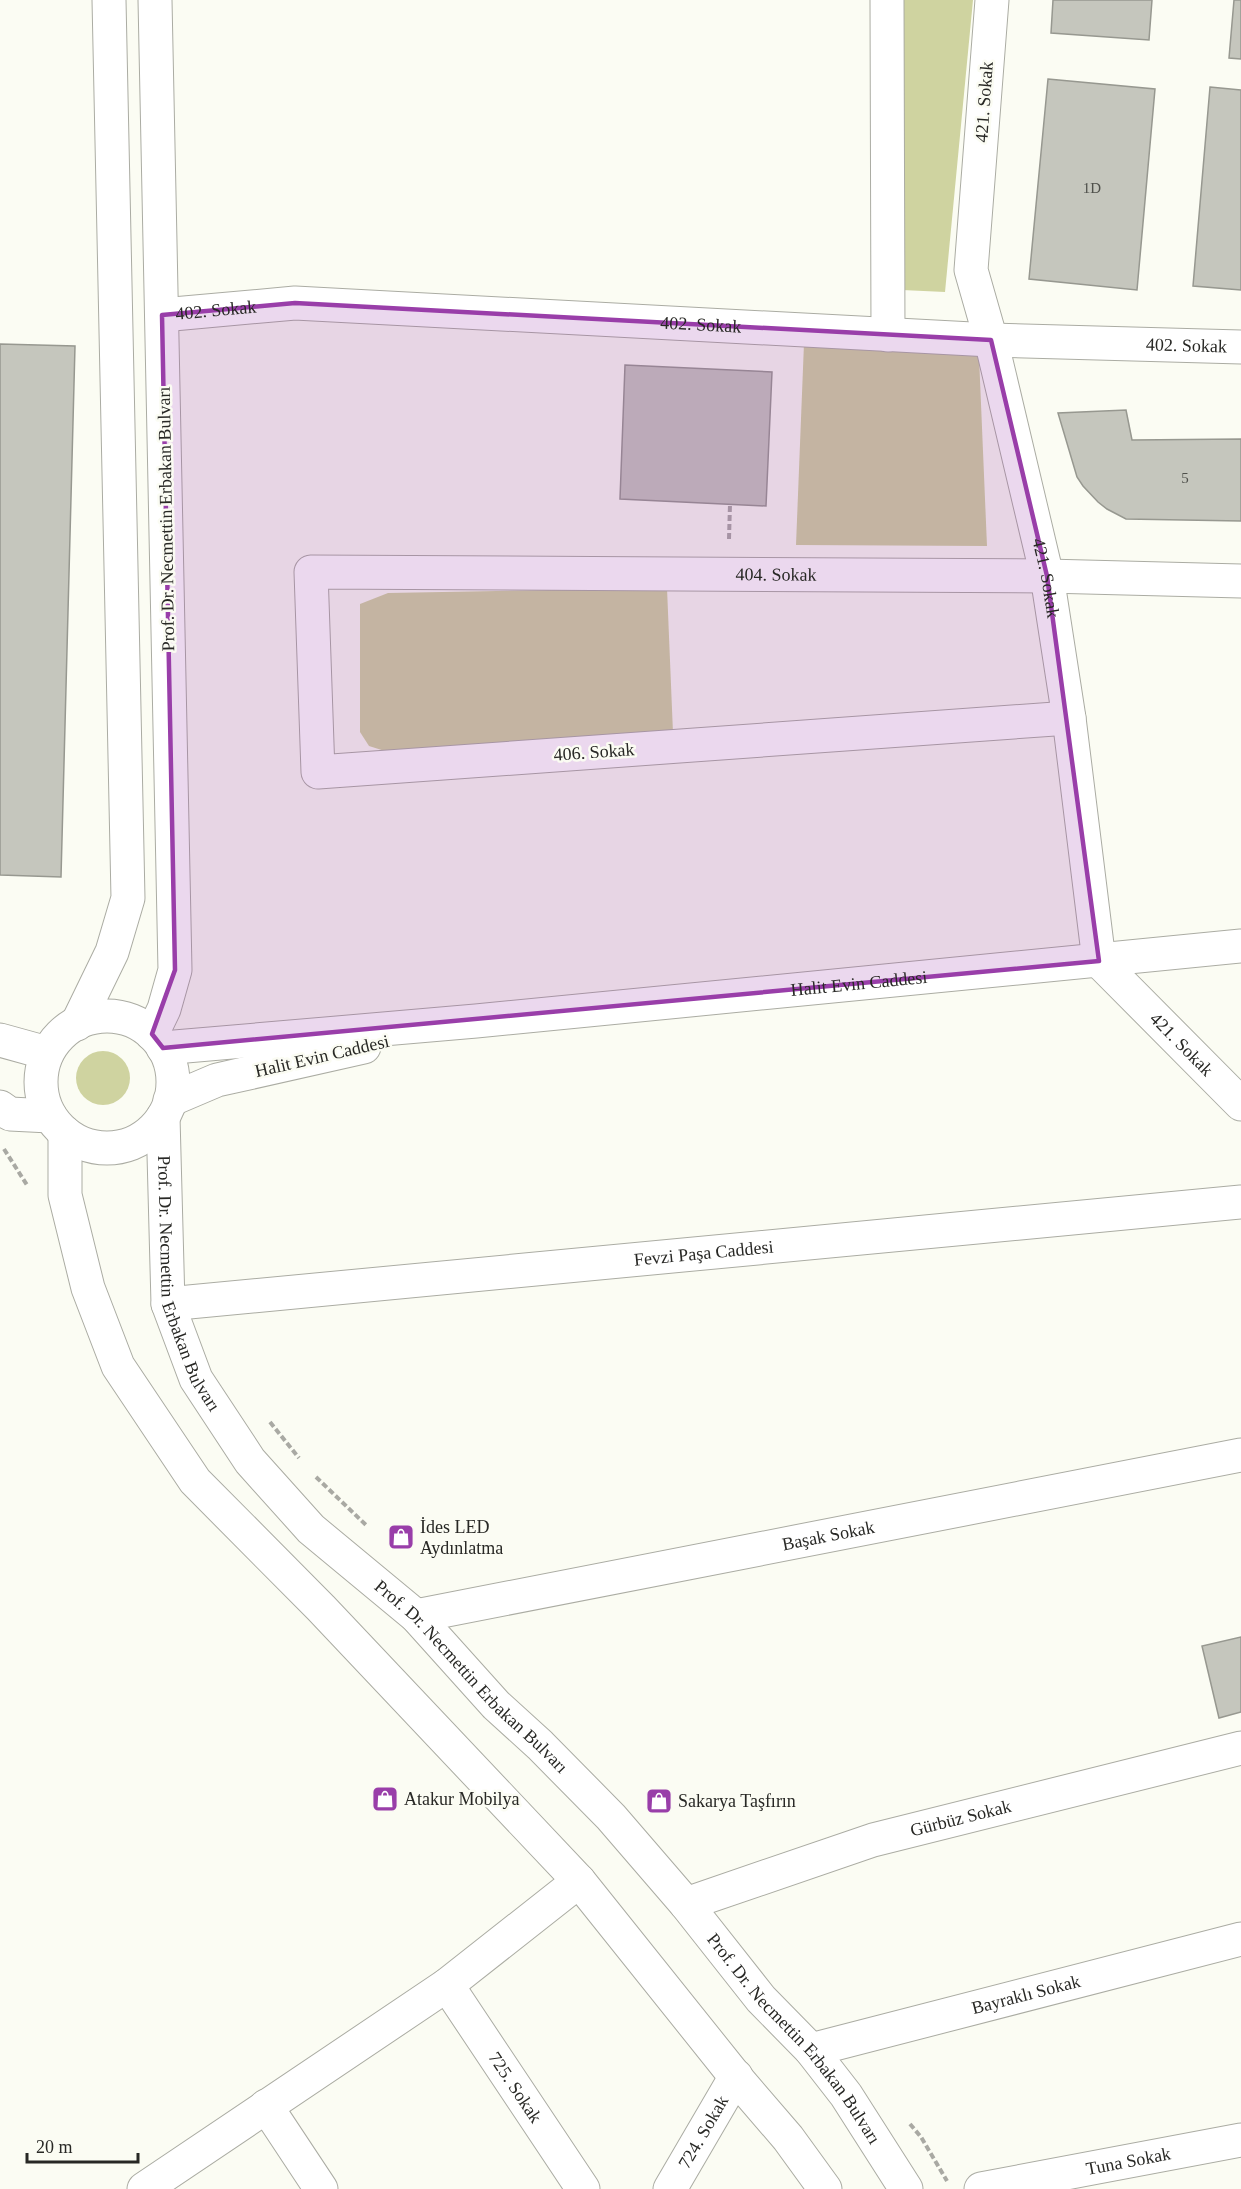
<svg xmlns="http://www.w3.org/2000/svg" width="1241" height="2189" font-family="'Times New Roman',serif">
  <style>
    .green { fill: #cfd3a0 }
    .building { fill: #c5c6bd; stroke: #979890; stroke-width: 1.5 }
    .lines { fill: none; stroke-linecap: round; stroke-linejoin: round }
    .street-casing { stroke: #abaca3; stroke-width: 35 }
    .secondary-casing { stroke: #abaca3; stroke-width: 35 }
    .path { stroke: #a9a9a3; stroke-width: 4; stroke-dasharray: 6 3; stroke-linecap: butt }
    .street { stroke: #fff; stroke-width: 33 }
    .secondary { stroke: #fff; stroke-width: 33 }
    .marked { fill: #993ea9; fill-opacity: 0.2; stroke: #993ea9; stroke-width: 4.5; stroke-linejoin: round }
    .labels { text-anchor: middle; stroke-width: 5; stroke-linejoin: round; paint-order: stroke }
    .number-label { font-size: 15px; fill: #4f504b }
    .street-label { font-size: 18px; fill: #282825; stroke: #fbfcf3 }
    .poi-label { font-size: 18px; fill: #282825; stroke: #fbfcf3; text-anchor: start }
  </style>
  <rect width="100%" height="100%" fill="#fbfcf3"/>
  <!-- green -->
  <g class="green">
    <polygon points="901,0 973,0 945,292 902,290"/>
    <polygon points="804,343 979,356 987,546 796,545"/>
    <polygon points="667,588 673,733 391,753 369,746 360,732 360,604 388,593"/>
    <circle cx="103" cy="1078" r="27"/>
  </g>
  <!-- building -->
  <g class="building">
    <polygon points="1053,0 1152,0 1149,40 1051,33"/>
    <polygon points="1234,0 1241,0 1241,59 1229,58"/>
    <polygon points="1048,79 1155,89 1137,290 1029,279"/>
    <polygon points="1210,87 1241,90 1241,290 1193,286"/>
    <polygon points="0,344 75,346 61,877 0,875"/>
    <polygon points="625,365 772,372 766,506 620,499"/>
    <polygon points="1126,410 1132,440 1241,439 1241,521 1126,519 1107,509 1098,502 1083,486 1077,477 1058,413"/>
    <polygon points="1241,1637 1241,1712 1219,1718 1202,1646"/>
  </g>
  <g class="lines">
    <defs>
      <g id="street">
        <polyline points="887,0 888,335"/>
        <path id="s1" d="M 992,0 L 971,270 L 991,340 L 1047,576 L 1069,718 L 1099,961 L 1241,1104"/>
        <path id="s2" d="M 162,315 L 295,303 L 991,340 L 1241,347"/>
        <path id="s3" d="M 1069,718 L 318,772 L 311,572 L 1047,576 L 1241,581"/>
        <path id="s4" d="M 168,1304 L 1241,1202"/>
        <path id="s5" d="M 416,1616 L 1241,1455"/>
        <path id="s6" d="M 686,1904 L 873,1840 L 1241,1748"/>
        <path id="s7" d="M 447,1985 L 583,2189"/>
        <path id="s8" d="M 811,2050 L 1241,1939"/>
        <polyline points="266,2106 321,2189"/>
        <polyline points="144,2189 447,1985 579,1881"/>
        <path id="s9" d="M 670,2189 L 736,2076"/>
        <path id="s10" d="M 981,2189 L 1241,2140"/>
      </g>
      <g id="secondary">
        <circle cx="107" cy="1082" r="66"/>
        <polyline points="77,1024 112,952 128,898 109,0"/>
        <polyline points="152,1034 164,1009 175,970 155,0"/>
        <polyline points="0,1040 47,1053"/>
        <path id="s11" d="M 163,1048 L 476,1021 L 1241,946"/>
        <polyline points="170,1100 217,1080 364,1047"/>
        <polyline points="0,1107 10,1114 50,1116"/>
        <path id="s12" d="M 163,1117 L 168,1304 L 196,1379 L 250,1461 L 311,1529 L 416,1616 L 496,1705 L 540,1745 L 611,1817 L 686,1904 L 761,1999 L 811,2050 L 846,2095 L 906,2189"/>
        <polyline points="65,1133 65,1195 88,1288 118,1366 195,1481 321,1608 579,1881 739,2081 788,2138 825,2189"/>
      </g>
    </defs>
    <!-- street casing -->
    <use href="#street" class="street-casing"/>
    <!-- secondary casing -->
    <use href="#secondary" class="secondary-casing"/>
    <!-- path -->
    <g class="path">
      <polyline points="729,539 730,504"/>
      <polyline points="4,1149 27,1185"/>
      <polyline points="270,1422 299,1458"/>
      <polyline points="316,1477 367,1526"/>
      <polyline points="910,2124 921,2137 947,2181"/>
    </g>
    <!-- street -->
    <use href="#street" class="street"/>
    <!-- secondary -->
    <use href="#secondary" class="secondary"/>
  </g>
  <!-- marked area -->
  <path class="marked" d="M 295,303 L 991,340 L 1047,576 L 1099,961 L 163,1048 L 152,1034 L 175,970 L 162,315 Z"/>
  <!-- icons -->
  <defs>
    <symbol id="shop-square" viewBox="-11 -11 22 22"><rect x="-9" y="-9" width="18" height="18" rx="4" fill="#993ea9" stroke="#fbfcf3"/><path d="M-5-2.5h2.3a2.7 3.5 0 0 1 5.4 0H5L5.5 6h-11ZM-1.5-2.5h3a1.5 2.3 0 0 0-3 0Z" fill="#fff"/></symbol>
  </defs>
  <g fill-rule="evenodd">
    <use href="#shop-square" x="386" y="1522" width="30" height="30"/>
    <use href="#shop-square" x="370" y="1784" width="30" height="30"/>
    <use href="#shop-square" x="644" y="1786" width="30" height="30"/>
  </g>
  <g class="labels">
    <!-- number labels -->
    <g class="number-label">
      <text x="1092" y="193">1D</text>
      <text x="1185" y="483">5</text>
    </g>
    <!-- street labels -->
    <g class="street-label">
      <text transform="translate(984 102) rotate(-86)" y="6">421. Sokak</text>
      <text dy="6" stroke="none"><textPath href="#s2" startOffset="54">402. Sokak</textPath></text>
      <text dy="6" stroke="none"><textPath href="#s2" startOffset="540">402. Sokak</textPath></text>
      <text dy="6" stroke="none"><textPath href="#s2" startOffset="1026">402. Sokak</textPath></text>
      <text transform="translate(166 519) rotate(-91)" y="6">Prof. Dr. Necmettin Erbakan Bulvarı</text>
      <text dy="6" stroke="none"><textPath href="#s3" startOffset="1418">404. Sokak</textPath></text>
      <text dy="6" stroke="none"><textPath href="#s1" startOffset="588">421. Sokak</textPath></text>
      <text transform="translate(594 752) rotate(-4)" y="6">406. Sokak</text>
      <text dy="6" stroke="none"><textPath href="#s11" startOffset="699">Halit Evin Caddesi</textPath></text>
      <text dy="6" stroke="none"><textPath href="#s1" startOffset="1092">421. Sokak</textPath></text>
      <text transform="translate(322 1056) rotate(-13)" y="6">Halit Evin Caddesi</text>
      <text dy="6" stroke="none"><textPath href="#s4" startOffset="538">Fevzi Paşa Caddesi</textPath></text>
      <text dy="6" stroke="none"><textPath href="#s12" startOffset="171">Prof. Dr. Necmettin Erbakan Bulvarı</textPath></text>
      <text dy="6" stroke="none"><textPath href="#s5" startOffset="420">Başak Sokak</textPath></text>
      <text dy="6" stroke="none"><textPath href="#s12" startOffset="675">Prof. Dr. Necmettin Erbakan Bulvarı</textPath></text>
      <text dy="6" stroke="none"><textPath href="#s6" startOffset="288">Gürbüz Sokak</textPath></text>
      <text dy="6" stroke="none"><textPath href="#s8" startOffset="222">Bayraklı Sokak</textPath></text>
      <text dy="6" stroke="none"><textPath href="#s12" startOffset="1161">Prof. Dr. Necmettin Erbakan Bulvarı</textPath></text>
      <text dy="6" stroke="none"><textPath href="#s7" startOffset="123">725. Sokak</textPath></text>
      <text dy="6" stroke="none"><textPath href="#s9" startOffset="66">724. Sokak</textPath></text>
      <text dy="6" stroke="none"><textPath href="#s10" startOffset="150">Tuna Sokak</textPath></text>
    </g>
    <!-- poi labels -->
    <g class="poi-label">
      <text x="420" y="1533">İdes LED<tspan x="420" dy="21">Aydınlatma</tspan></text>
      <text x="404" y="1805">Atakur Mobilya</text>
      <text x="678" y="1807">Sakarya Taşfırın</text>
    </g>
  </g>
  <!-- scale -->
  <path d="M27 2153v9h111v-9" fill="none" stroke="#282825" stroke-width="3"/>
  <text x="36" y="2153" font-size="18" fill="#282825" stroke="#fbfcf3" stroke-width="4.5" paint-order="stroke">20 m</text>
</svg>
